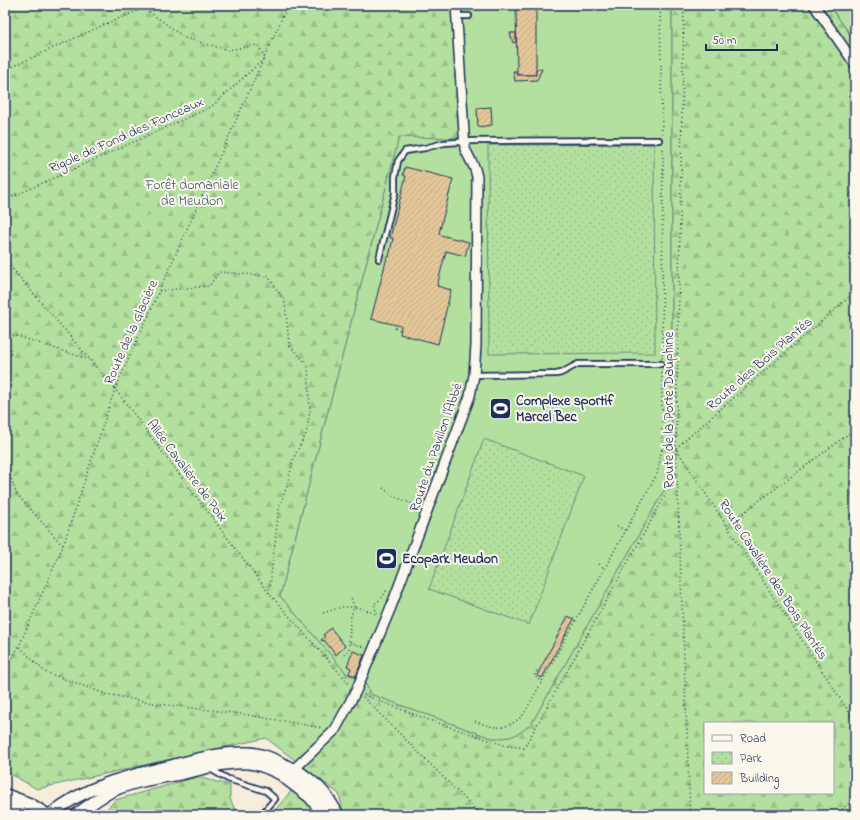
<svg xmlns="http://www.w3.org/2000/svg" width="860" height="820" font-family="'Indie Flower',sans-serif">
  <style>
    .grass { fill: #b3e09e; stroke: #67887e }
    .forest { fill: url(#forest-firs); stroke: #67887e; fill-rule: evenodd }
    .park { fill: url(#park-dots); stroke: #67887e }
    .building { fill: url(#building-hatch); stroke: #1b2f5e }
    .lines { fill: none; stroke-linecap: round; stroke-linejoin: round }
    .service-casing { stroke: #1b2f5e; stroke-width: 8 }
    .minor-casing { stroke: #1b2f5e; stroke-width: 12 }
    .tertiary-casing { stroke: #1b2f5e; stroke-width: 14 }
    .secondary-casing { stroke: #1b2f5e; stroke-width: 15 }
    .trunk-casing { stroke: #1b2f5e; stroke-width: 17 }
    .path { stroke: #1b2f5e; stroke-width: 1.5; stroke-dasharray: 1 3; stroke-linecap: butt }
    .service { stroke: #fbf7ec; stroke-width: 4.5 }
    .minor { stroke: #fbf7ec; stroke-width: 9 }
    .tertiary { stroke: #fbf7ec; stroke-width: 11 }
    .secondary { stroke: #fbf7ec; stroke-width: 12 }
    .trunk { stroke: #fbf7ec; stroke-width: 14 }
    .labels { text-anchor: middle; stroke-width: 4; stroke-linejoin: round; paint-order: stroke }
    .street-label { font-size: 14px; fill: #1b2f5e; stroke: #fbf7ec }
    .park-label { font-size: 14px; fill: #415b6e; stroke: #fbf7ec }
    .poi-label { font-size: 14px; font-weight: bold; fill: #1b2f5e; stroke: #fbf7ec; text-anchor: start }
  </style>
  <defs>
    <pattern id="forest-firs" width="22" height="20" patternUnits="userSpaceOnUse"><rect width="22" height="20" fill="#b3e09e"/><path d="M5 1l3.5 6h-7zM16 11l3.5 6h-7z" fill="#99c08a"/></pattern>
    <pattern id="park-dots" width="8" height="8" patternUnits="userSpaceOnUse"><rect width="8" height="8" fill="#b3e09e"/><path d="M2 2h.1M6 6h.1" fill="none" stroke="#99c08a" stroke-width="1.8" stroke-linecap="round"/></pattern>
    <pattern id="building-hatch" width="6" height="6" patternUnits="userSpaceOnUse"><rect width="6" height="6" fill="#e4c798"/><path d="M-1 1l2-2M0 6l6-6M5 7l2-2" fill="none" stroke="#c3ab85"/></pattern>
  </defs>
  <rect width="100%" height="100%" fill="#f6eddb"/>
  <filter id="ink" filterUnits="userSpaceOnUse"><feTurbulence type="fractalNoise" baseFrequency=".025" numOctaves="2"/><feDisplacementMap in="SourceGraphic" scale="8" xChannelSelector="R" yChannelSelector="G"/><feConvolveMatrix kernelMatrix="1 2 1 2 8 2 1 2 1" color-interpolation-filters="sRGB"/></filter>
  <g filter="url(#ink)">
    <!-- grass -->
    <g class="grass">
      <path d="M 452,5 L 672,5 L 672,461 L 670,474 L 665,489 L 533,721 C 520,736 510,739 491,738 L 370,694 L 364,681 L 346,673 L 280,596 L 399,137 L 460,138 Z"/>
      <polygon points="829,5 855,5 855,41"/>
    </g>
    <!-- forest -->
    <g class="forest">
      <path d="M 5,5 L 452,5 L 460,138 L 399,137 L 280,596 L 346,673 L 365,682 L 370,694 L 491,738 C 510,739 520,736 533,721 L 665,489 L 670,474 L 672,461 L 672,5 L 829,5 L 855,41 L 855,815 L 344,815 L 339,794 L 266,738 L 37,789 L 5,771 ZM 705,723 L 833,723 L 833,793 L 705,793 Z"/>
      <polygon points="197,777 230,785 230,798 234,808 248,814 104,815 107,809 115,800"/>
      <polygon points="291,791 301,792 318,815 271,815"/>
    </g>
    <!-- park -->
    <g class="park">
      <polygon points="654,144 655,353 489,354 488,145"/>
      <polygon points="484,439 584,476 529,625 429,589"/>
    </g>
    <!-- building -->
    <g class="building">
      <polygon points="516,5 536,5 536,75 517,75"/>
      <polygon points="510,33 516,33 516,42 513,43"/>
      <polygon points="536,69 542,69 537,80 515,81 513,71 516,71 517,75 536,75"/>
      <polygon points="491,107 492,125 478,127 477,108"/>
      <polygon points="405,167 453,179 439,233 440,235 469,242 465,256 446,251 437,286 451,290 438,344 400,334 401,326 371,319 387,257 389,257 393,238 390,238 406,176 403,175"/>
      <polygon points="568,616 574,619 542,678 537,675"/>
      <polygon points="331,628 345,646 336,655 324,640 323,641 321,640 325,637 323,635"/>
      <polygon points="353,651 364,655 356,676 349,674 351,668 347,666"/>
    </g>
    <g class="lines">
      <defs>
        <g id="service">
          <polyline points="458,16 469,16"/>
          <polyline points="379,259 395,193 395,177 398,161 405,151 425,148 444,143 473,141 659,140"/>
          <polyline points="474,375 556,374 561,373 578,364 661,364"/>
          <polyline points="210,769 228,779 266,791 275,799 261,815"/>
        </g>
        <g id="minor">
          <polyline points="814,5 855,64"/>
          <polyline points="290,773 335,730 356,691 391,607 470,396 474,375 476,345 477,177 475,169 465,149 456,5"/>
        </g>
        <g id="tertiary">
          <path d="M 50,815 C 84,786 128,776 171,766 C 197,759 221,752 249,753 C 265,754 280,762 294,770"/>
          <path d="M 76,815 C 88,806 101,796 114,790 C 135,781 158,778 180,774 C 203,769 225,761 249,763 C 262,764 275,771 286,777"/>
        </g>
        <g id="secondary">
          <polyline points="5,795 29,804 47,815"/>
          <polyline points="5,798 22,815"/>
        </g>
        <g id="trunk">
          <path d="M 294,770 C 315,785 324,791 336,815"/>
          <polyline points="286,777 311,796 326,815"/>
        </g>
      </defs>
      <!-- service casing -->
      <use href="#service" class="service-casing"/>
      <!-- minor casing -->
      <use href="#minor" class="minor-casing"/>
      <!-- tertiary casing -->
      <use href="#tertiary" class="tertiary-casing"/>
      <!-- secondary casing -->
      <use href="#secondary" class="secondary-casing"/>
      <!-- trunk casing -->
      <use href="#trunk" class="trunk-casing"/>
      <!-- path -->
      <g class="path">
        <polyline points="660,5 662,134"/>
        <polyline points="684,5 676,448 690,815"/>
        <polyline points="5,70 108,23 151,5"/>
        <polyline points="5,200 211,107 265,58 258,45 228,50 185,38 144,8"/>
        <polyline points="5,260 115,389 269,593 349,684"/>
        <polyline points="159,291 209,286 219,272 268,276 285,302 289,345 308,365 310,411 306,434 294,457 287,486 279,508 269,593"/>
        <polyline points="395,328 400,330"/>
        <polyline points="5,332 90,360"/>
        <polyline points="662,358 663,146"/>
        <polyline points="676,448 855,292"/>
        <polyline points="662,450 662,372"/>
        <polyline points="677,450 855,721"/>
        <polyline points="5,460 16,493 63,546"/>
        <polyline points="383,488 393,496 415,505 416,513"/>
        <polyline points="727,525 855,429"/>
        <polyline points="617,526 625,530"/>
        <polyline points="599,564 604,568"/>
        <polyline points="323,613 342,607 354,607 351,597"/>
        <polyline points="377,614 374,604 381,599 387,590"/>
        <polyline points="350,642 363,647 363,649"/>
        <polyline points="20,647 45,672 106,694 159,704 242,714 323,728"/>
        <polyline points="344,655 349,650 350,619 354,607 360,608 376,614"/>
        <polyline points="537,671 534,676 542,681"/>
        <polyline points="5,672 19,646 63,546 115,389 288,5"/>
        <polyline points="364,695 429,720 504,745 524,748 676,476"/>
        <polyline points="363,697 481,815"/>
        <path d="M 471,720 C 494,728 505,733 524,714 L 657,474 L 662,450 L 676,448"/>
        <polyline points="836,815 855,798"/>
      </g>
      <!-- service -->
      <use href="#service" class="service"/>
      <!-- minor -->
      <use href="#minor" class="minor"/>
      <!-- tertiary -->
      <use href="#tertiary" class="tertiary"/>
      <!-- secondary -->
      <use href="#secondary" class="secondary"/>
      <!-- trunk -->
      <use href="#trunk" class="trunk"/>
    </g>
  </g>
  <!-- icons -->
  <defs>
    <symbol id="stadium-square" viewBox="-11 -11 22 22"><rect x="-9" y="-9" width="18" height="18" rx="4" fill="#1b2f5e" stroke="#fbf7ec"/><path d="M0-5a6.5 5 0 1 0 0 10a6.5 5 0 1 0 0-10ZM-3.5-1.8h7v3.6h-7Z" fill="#fff"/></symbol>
  </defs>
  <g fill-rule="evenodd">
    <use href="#stadium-square" x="488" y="396" width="25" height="25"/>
    <use href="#stadium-square" x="374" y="546" width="25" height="25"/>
  </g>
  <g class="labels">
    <!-- street labels -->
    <g class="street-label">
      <text transform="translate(126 134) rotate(-24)" y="5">Rigole de Fond des Fonceaux</text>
      <text transform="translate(130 332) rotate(-66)" y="5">Route de la Glacière</text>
      <text transform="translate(759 363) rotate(-41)" y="5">Route des Bois Plantés</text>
      <text transform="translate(668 410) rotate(-90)" y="5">Route de la Porte Dauphine</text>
      <text transform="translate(435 447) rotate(-71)" y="5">Route du Pavillon l'Abbé</text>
      <text transform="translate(188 470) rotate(53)" y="5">Allée Cavalière de Poix</text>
      <text transform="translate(774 579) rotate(57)" y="5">Route Cavalière des Bois Plantés</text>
    </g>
    <!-- park labels -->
    <g class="park-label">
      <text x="192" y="189">Forêt domaniale<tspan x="192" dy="16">de Meudon</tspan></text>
    </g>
    <!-- poi labels -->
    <g class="poi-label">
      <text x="516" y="405">Complexe sportif<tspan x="516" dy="16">Marcel Bec</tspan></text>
      <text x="402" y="563">Ecopark Meudon</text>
    </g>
  </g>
  <!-- margin -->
  <rect width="860" height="820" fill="none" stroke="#fbf7ec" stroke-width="20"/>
  <rect x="10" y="10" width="840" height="800" fill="none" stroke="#1b2f5e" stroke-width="1.5" filter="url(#ink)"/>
  <!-- legend -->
  <rect x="704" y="722" width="130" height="72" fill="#fbf7ec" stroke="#a1a7b3"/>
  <rect x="712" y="735" width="20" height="6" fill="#fbf7ec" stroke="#a1a7b3"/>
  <text x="740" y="742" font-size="12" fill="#1b2f5e">Road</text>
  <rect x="712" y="752" width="20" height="12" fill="url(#park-dots)" stroke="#a1a7b3"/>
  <text x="740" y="762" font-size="12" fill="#1b2f5e">Park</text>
  <rect x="712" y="772" width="20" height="12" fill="url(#building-hatch)" stroke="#a1a7b3"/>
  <text x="740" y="782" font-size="12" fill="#1b2f5e">Building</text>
  <!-- scale -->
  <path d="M706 44v6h71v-6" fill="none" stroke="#1b2f5e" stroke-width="2"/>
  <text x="712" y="44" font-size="12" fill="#1b2f5e" stroke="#fbf7ec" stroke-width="3" paint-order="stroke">50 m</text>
</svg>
